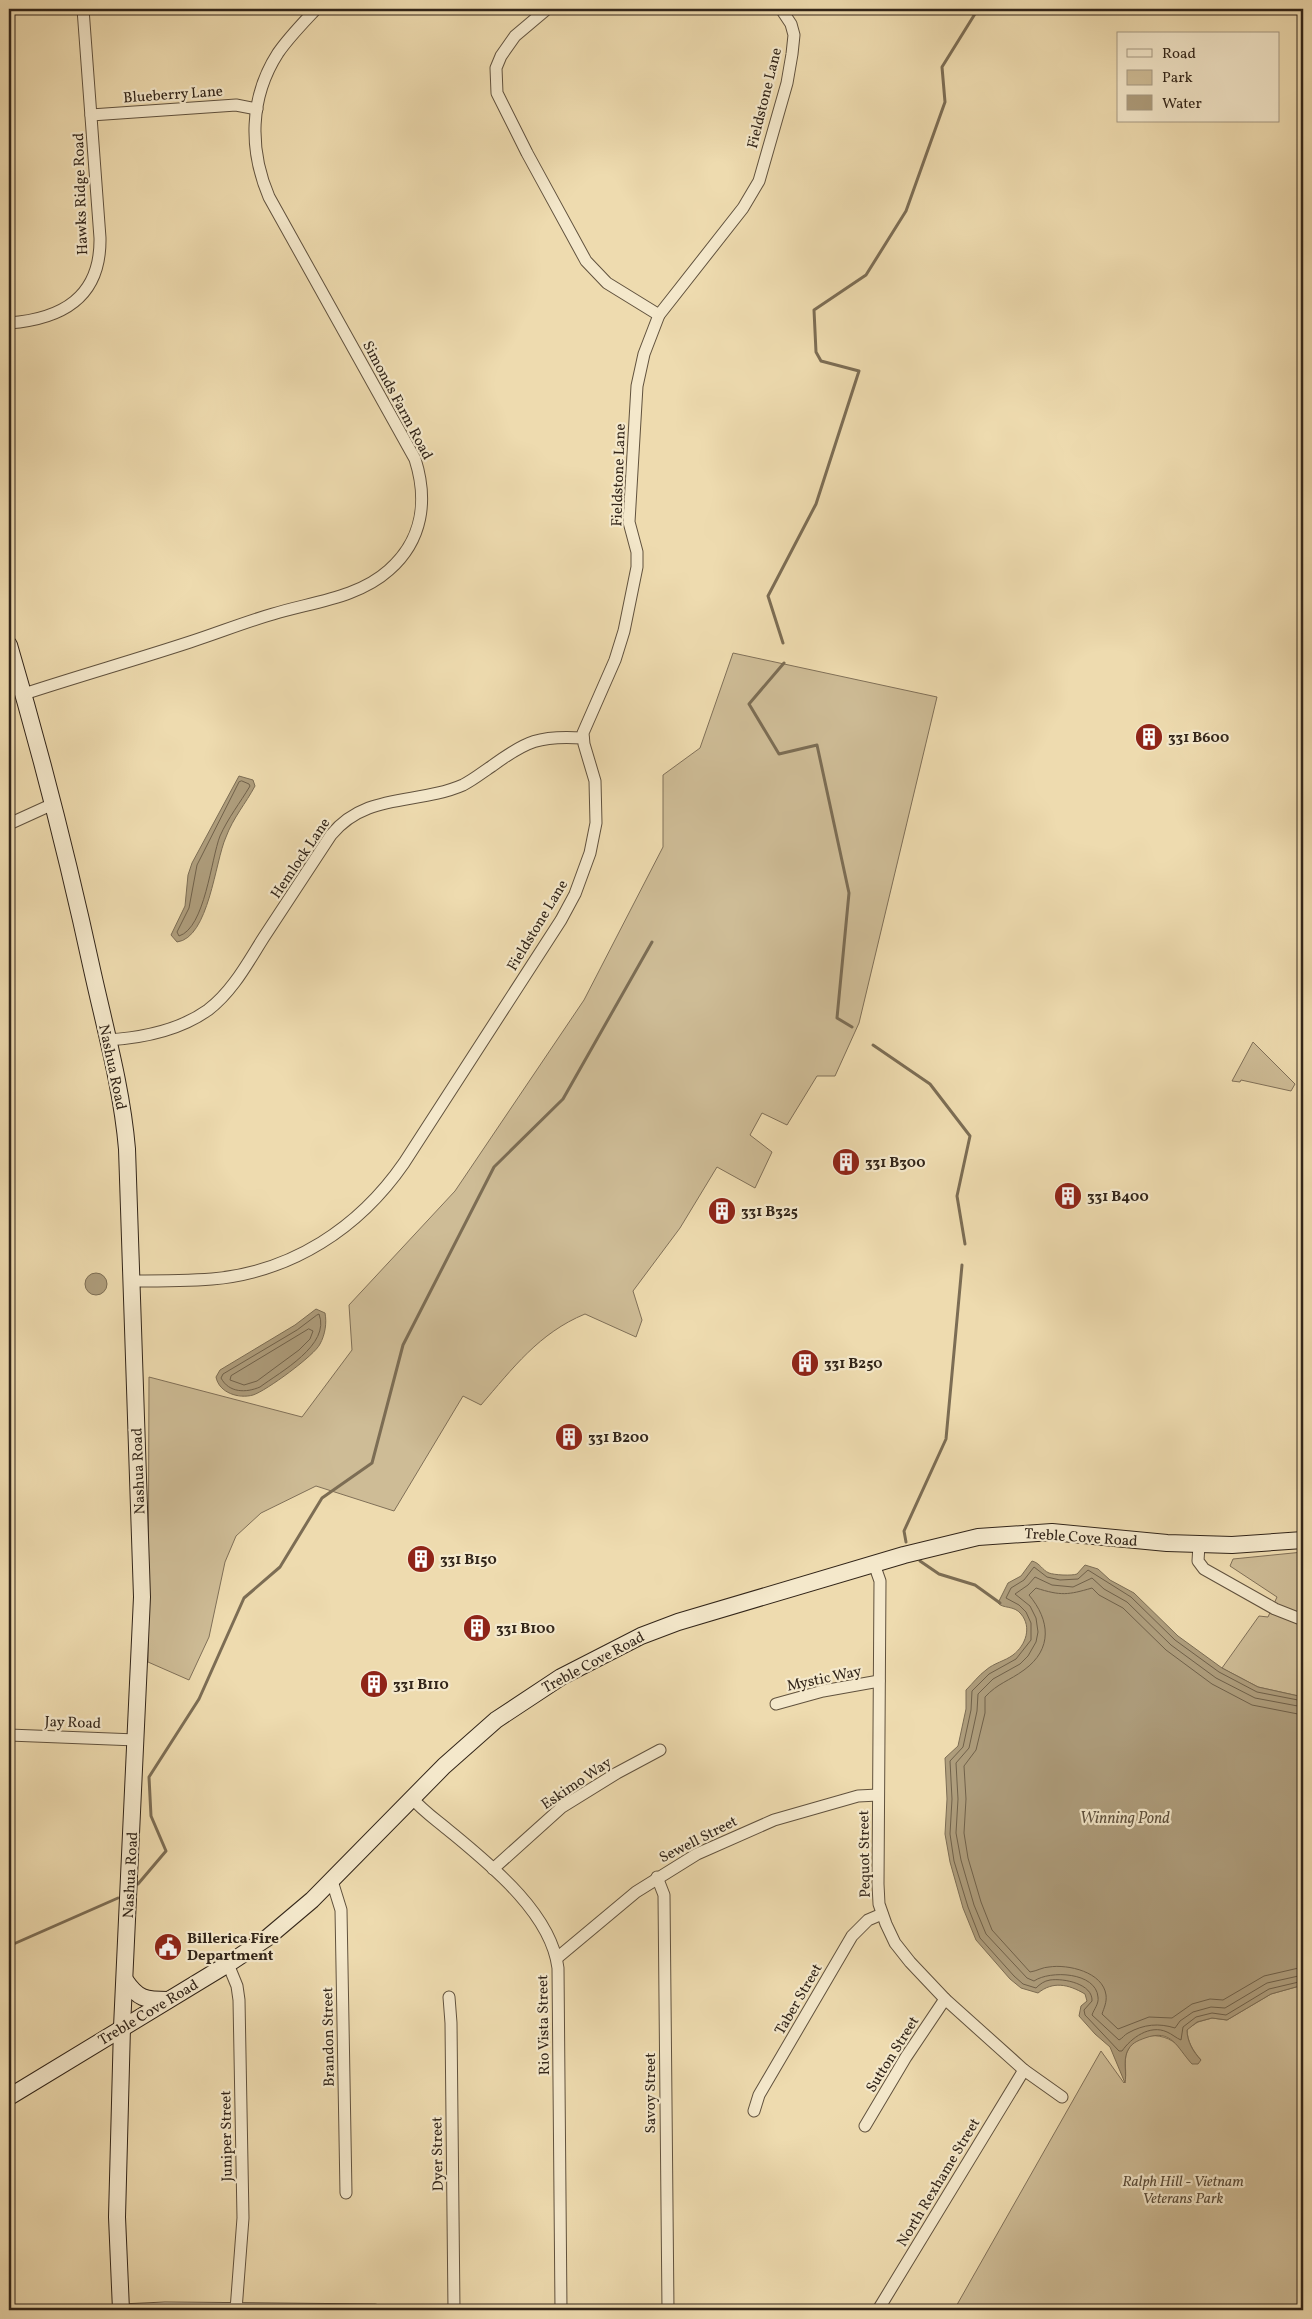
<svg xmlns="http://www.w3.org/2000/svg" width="1312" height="2319" font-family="Vollkorn,serif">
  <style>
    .green { fill: #cebc96; stroke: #807058 }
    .water { fill: #ae9d7c; stroke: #7c6d54 }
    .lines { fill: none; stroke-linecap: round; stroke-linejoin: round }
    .shore { stroke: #70614a; stroke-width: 1 }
    .stream { stroke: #7c6d54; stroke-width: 3 }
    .street-casing { stroke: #61523e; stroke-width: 13 }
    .secondary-casing { stroke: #322519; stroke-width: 18 }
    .street { stroke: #f4e8cb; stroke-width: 11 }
    .secondary { stroke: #f4e8cb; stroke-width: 16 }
    .labels { text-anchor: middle; stroke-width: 4.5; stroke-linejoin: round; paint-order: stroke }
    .street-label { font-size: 15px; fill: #322519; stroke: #f4e8cb }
    .poi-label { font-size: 15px; font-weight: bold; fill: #322519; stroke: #f4e8cb; text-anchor: start }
    .park-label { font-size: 15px; font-style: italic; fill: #594b38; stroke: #f4e8cb }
    .water-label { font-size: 16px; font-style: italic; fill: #5d4f3c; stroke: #f4e8cb }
  </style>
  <rect width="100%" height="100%" fill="#eedbaf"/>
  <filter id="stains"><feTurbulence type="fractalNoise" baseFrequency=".004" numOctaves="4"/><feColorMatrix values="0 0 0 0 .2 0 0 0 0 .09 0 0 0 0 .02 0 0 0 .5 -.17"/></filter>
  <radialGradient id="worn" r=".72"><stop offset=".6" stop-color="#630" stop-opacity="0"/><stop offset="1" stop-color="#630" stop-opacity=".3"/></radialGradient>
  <!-- green -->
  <g class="green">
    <path d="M 733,653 L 937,697 L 859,1023 L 835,1076 L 817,1076 L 787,1125 L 762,1113 L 750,1135 L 772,1152 L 755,1188 L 717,1167 L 680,1228 L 633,1291 L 642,1320 L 636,1337 L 585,1314 C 539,1333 513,1368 481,1405 L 463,1396 L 394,1511 L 316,1486 L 261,1513 L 236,1536 L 225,1562 L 209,1637 L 189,1680 L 148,1662 L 149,1377 L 302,1417 L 352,1350 L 349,1305 L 455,1191 L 584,1000 L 663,847 L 663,775 L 700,748 Z"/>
    <polygon points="1253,1042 1295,1084 1291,1091 1241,1080 1240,1082 1232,1081"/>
    <polygon points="1303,1552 1303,1697 1258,1687 1222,1668 1259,1616 1268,1617 1277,1597 1230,1566 1233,1559"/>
    <path d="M 1303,1985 L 1303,2310 L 954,2310 L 1101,2051 L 1124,2083 C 1128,2074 1123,2062 1127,2052 C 1137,2028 1174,2032 1184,2054 L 1201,2060 C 1193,2051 1187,2041 1187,2029 L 1198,2022 L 1212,2018 L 1227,2020 L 1271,1994 Z"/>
  </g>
  <!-- water -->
  <g class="water">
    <path d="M 239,776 L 253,780 L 255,786 C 246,803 233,818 226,837 C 215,861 209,938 177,942 L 171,935 L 185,906 L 188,875 L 192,863 Z"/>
    <circle cx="96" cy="1284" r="11"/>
    <path d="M 316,1309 L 325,1313 C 327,1323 325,1335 320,1344 C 315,1355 266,1391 253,1395 C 239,1399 219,1393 216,1377 L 220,1370 L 295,1325 Z"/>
    <path d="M 1032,1561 C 1040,1563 1042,1570 1049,1573 C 1054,1575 1072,1576 1077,1574 L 1085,1565 L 1098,1569 L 1110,1580 L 1134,1593 L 1178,1636 L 1222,1668 L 1258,1687 L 1303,1697 L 1303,1985 L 1271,1994 L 1227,2020 L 1212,2018 L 1197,2022 L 1187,2030 C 1187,2041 1193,2052 1201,2060 L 1198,2064 L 1192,2064 C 1177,2048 1172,2028 1145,2038 C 1137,2041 1131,2043 1127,2052 C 1123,2062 1127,2074 1125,2083 L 1110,2047 L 1095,2034 L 1079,2016 L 1081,2006 L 1087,2001 L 1085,1994 C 1068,1984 1053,1981 1038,1993 L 1021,1988 L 1010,1979 L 976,1940 L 963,1908 L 950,1862 L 945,1834 L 947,1799 L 945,1758 L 958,1746 L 966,1709 L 966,1690 C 973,1683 979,1675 986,1670 C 994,1663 1005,1661 1013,1655 C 1026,1645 1032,1627 1021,1614 C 1014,1605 1003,1609 998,1603 L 1008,1583 L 1021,1576 Z"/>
  </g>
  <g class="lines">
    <!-- shore -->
    <g class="shore">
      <path d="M 242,781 L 249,784 L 250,786 C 240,803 228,818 220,836 C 211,859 205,928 179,936 L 177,932 L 189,908 L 197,865 L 239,782 Z"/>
      <path d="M 317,1315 L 319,1314 C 331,1345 280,1372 260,1387 C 246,1393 229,1393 221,1378 L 223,1374 L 297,1330 Z"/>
      <polygon points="309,1329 313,1331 310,1339 299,1350 257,1381 244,1385 230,1380 231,1376"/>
      <path d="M 1303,1701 L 1257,1692 L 1219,1672 L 1175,1640 L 1131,1597 L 1088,1570 L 1078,1579 L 1060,1580 L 1047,1577 L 1034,1567 L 1024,1580 L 1011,1588 L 1006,1598 L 1019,1605 L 1026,1612 L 1031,1623 L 1031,1640 L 1016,1659 L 989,1674 L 972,1691 L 971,1710 L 963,1747 L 950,1761 L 952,1799 L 950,1834 L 954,1861 L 968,1907 L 980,1938 L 1014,1976 L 1023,1984 L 1036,1988 C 1040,1984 1044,1981 1050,1980 C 1064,1978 1093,1984 1092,2001 L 1084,2010 L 1085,2015 L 1119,2051 L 1122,2051 C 1131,2038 1150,2024 1167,2032 C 1172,2034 1176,2038 1181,2040 L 1183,2027 L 1196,2017 L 1212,2013 L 1226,2015 L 1269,1989 L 1303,1981"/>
      <path d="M 1303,1707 L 1255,1698 L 1216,1678 L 1171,1645 L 1127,1602 L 1104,1589 L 1092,1578 L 1073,1587 L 1052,1585 L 1035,1577 L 1028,1585 L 1015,1594 L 1030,1606 L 1036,1618 L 1038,1632 L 1036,1642 L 1028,1656 L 1020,1664 L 993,1679 L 978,1694 L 977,1711 L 969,1748 L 956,1763 L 958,1799 L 956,1833 L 961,1860 L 974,1905 L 986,1934 L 1027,1978 L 1034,1981 C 1050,1970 1096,1972 1098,1997 C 1099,2004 1094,2009 1092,2015 L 1119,2040 C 1123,2038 1124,2035 1128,2033 C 1144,2024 1159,2023 1175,2028 L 1180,2021 L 1193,2012 L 1211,2007 L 1225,2008 L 1267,1983 L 1303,1975"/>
      <path d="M 1303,1715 L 1252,1705 L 1212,1684 L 1166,1650 L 1123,1608 L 1099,1595 L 1092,1588 C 1068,1595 1061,1596 1036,1588 L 1029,1595 C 1050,1620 1053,1649 1024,1670 C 1009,1681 998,1683 985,1697 L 985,1713 L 976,1750 L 964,1766 L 966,1799 L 964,1833 L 968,1858 L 981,1902 L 992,1930 L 1030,1972 C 1037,1971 1043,1967 1049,1967 C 1068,1964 1103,1972 1106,1995 C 1107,2002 1104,2008 1102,2014 L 1118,2029 L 1149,2017 L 1172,2018 L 1192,2004 L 1210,1999 L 1223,2000 L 1264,1976 L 1303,1967"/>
    </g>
    <!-- stream -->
    <g class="stream">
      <polyline points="783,643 768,596 816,504 859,371 821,361 816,352 814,310 866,275 906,211 945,102 942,67 978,9"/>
      <polyline points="784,663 749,704 779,754 817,745 849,893 837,1018 852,1027"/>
      <polyline points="873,1045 930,1084 970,1136 957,1196 965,1244"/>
      <polyline points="906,1542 904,1531 946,1439 962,1265"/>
      <polyline points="920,1561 939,1574 975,1585 1000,1603"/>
      <polyline points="138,1884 166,1851 151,1816 149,1777 199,1699 244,1598 280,1567 322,1498 372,1463 403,1345 494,1167 563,1099 652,942"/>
      <polyline points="9,1946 118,1898"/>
    </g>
    <defs>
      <g id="street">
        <polyline points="547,9 515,36 501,56 496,68 497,93 527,153 586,261 607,283 659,315"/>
        <polyline points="91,115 236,105 257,109"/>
        <path d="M 9,323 C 61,319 101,298 100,238 L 83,9"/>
        <path d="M 24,694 C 79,676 135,660 190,642 C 218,633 245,622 273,614 C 312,602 358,598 389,570 C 423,540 428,500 415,459 L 269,197 C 249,150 249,98 278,53 C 289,37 303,23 316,9"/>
        <polyline points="9,824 53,804"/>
        <path d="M 107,1040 C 141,1038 180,1030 208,1010 C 233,991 248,962 264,937 C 286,903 309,869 331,835 C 366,792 417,805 463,785 C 473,780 483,772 492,766 C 526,741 540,735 583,738"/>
        <path d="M 132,1281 C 159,1281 186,1281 212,1279 C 292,1272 359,1228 404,1163 L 561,920 L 575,894 L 590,853 L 596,823 L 595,781 L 584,744 L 583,733 L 615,660 L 624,631 L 637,567 L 637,552 L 629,522 L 637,386 L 644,354 L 659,315 L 743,208 L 759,181 L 787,83 L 792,54 L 794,35 L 791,24 L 781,9"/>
        <polyline points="1199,1545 1198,1561 1204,1569 1275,1609 1303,1620"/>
        <polyline points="874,1564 880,1581 878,1884 879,1904 886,1924 895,1943 910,1962 945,1999 1024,2070 1062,2097"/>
        <polyline points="776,1704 823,1691 879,1681"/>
        <polyline points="9,1735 136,1740"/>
        <path d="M 412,1798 C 422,1810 435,1819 447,1829 C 488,1863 551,1912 558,1968 L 561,2310"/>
        <polyline points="493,1869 562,1807 617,1773 660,1750"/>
        <polyline points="657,1877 664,1895 668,2310"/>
        <polyline points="332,1881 341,1910 346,2193"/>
        <polyline points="557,1958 636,1892 697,1854 774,1820 858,1796 878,1795"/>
        <polyline points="228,1964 237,1986 239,2000 243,2218 236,2310"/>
        <polyline points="449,1997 451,2023 454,2310"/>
        <polyline points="754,2111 759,2095 852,1936 868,1920 882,1914"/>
        <polyline points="865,2126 906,2057 945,1999"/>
        <polyline points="121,2310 165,2308 375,2310"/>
        <polyline points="878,2310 1024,2070"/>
      </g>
      <g id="secondary">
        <path d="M 9,645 C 41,753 69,863 93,974 C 106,1032 122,1090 127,1149 L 142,1597 L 122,2027 L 117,2217 L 121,2310"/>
        <path d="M 125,1980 C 138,1999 145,2000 168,2000"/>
        <polyline points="9,2097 228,1964 267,1938 312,1900 444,1766 496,1720 561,1677 641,1636 678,1622 904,1555 978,1537 1052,1532 1167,1543 1232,1545 1303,1540"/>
      </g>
    </defs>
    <!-- street casing -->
    <use href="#street" class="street-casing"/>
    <!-- secondary casing -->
    <use href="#secondary" class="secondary-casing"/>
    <!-- street -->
    <use href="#street" class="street"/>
    <!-- secondary -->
    <use href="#secondary" class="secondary"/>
  </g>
  <!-- icons -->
  <defs>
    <symbol id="building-disc" viewBox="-11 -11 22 22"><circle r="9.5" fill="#8f2418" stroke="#f4e8cb"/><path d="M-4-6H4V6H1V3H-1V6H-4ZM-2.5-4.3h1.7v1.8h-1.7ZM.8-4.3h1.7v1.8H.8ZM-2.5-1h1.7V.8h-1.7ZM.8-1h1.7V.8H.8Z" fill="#fff"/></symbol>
    <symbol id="civic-disc" viewBox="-11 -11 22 22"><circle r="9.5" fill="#8f2418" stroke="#f4e8cb"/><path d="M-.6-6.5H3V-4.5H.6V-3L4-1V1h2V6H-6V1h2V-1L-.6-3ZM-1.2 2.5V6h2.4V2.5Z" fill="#fff"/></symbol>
  </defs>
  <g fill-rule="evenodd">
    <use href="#building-disc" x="1133" y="721" width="32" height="32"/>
    <use href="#building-disc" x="830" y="1146" width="32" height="32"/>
    <use href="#building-disc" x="1052" y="1180" width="32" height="32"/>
    <use href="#building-disc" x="706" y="1195" width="32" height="32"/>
    <use href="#building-disc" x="789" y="1347" width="32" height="32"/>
    <use href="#building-disc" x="553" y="1421" width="32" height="32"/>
    <use href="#building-disc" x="405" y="1543" width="32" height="32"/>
    <use href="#building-disc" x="461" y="1612" width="32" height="32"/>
    <use href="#building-disc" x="358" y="1668" width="32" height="32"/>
    <use href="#civic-disc" x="152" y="1931" width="32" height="32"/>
  </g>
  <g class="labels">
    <!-- street labels -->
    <g class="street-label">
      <text transform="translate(173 94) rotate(-4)" y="5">Blueberry Lane</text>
      <text transform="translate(764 98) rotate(-76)" y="5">Fieldstone Lane</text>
      <text transform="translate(80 194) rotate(-92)" y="5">Hawks Ridge Road</text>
      <text transform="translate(398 400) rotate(62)" y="5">Simonds Farm Road</text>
      <text transform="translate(618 475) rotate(-88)" y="5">Fieldstone Lane</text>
      <text transform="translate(300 858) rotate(-56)" y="5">Hemlock Lane</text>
      <text transform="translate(537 925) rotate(-59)" y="5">Fieldstone Lane</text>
      <text transform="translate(113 1067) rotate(78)" y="5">Nashua Road</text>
      <text transform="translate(138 1471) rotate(-92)" y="5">Nashua Road</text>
      <text transform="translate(1081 1537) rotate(4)" y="5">Treble Cove Road</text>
      <text transform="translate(593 1662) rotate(-28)" y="5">Treble Cove Road</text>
      <text transform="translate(824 1678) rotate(-12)" y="5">Mystic Way</text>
      <text transform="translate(73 1722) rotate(2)" y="5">Jay Road</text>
      <text transform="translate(576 1783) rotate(-34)" y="5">Eskimo Way</text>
      <text transform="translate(698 1839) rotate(-27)" y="5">Sewell Street</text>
      <text transform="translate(864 1854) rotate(-91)" y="5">Pequot Street</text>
      <text transform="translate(130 1875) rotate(-87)" y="5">Nashua Road</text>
      <text transform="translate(798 1999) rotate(-60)" y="5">Taber Street</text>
      <text transform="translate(148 2012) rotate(-31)" y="5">Treble Cove Road</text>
      <text transform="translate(543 2025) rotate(-91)" y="5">Rio Vista Street</text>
      <text transform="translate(328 2037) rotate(-91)" y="5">Brandon Street</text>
      <text transform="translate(892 2054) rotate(-58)" y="5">Sutton Street</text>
      <text transform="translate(650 2093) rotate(-90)" y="5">Savoy Street</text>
      <text transform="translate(226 2136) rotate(-91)" y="5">Juniper Street</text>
      <text transform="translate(437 2154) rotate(-91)" y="5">Dyer Street</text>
      <text transform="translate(938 2182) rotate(-59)" y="5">North Rexhame Street</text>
    </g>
    <!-- poi labels -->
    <g class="poi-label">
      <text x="1168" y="742">331 B600</text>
      <text x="865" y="1167">331 B300</text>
      <text x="1087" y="1201">331 B400</text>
      <text x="741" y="1216">331 B325</text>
      <text x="824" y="1368">331 B250</text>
      <text x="588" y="1442">331 B200</text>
      <text x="440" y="1564">331 B150</text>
      <text x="496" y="1633">331 B100</text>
      <text x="393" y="1689">331 B110</text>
      <text x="187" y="1943">Billerica Fire<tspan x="187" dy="17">Department</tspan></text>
    </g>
    <!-- park labels -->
    <g class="park-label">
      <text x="1183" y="2186">Ralph Hill - Vietnam<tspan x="1183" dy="17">Veterans Park</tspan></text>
    </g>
    <!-- water labels -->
    <g class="water-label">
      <text x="1125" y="1823">Winning Pond</text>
    </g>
  </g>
  <!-- margin -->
  <rect width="1312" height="2319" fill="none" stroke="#eedbaf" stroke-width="30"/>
  <rect x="10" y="10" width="1292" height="2299" fill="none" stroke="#322519" stroke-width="2.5"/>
  <rect x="15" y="15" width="1282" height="2289" fill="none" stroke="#322519"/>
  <!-- legend -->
  <rect x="1117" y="32" width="162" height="90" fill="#f4e8cb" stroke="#a69a84"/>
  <rect x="1127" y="49" width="25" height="8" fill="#f4e8cb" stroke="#a69a84"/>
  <text x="1162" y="58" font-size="15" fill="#322519">Road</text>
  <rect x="1127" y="70" width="25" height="15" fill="#cebc96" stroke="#a69a84"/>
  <text x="1162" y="82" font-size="15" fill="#322519">Park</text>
  <rect x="1127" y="95" width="25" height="15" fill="#ae9d7c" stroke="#a69a84"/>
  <text x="1162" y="108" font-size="15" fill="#322519">Water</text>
  <rect width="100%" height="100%" filter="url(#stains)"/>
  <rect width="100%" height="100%" fill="url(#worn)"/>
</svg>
